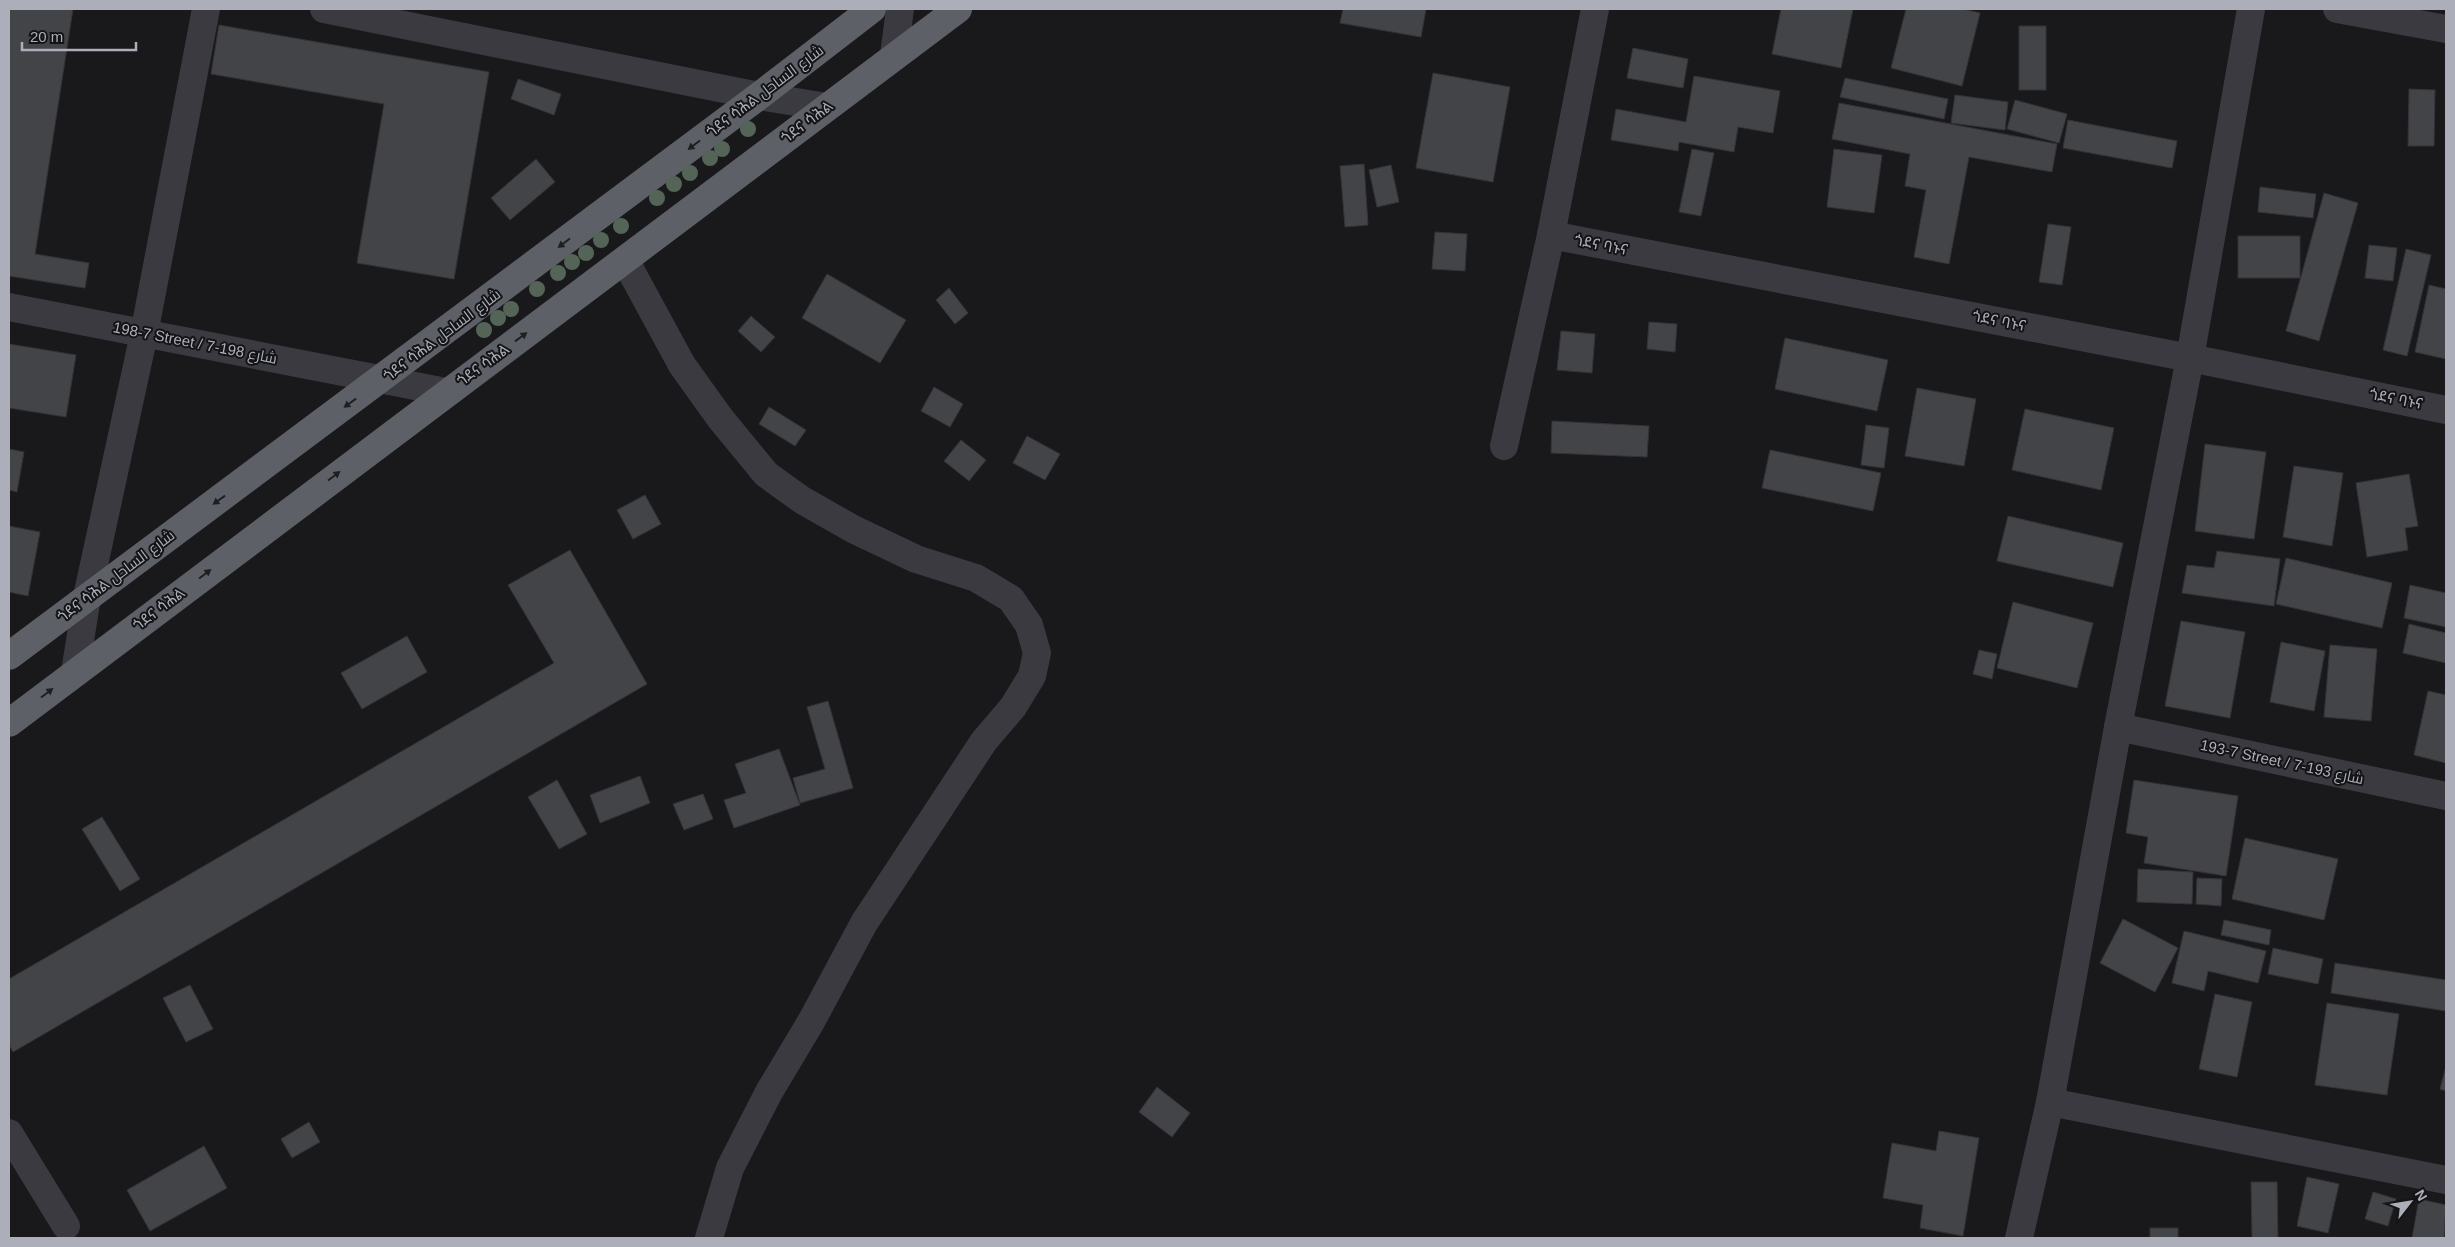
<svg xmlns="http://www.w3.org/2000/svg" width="2455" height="1247" font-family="Helvetica,Cairo,'Noto Sans Ethiopic',sans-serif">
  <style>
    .building { fill: #434448; stroke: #343337 }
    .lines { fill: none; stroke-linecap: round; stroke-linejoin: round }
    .minor { stroke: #3a3a40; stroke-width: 28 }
    .tertiary { stroke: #3a3a40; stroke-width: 28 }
    .trunk { stroke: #5e6068; stroke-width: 28 }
    .tree { fill: #546558 }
    .oneway { fill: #1f1f22 }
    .labels { text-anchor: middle; stroke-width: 4; stroke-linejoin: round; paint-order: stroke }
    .street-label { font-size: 15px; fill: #acafba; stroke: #141416 }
  </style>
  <rect width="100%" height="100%" fill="#19191b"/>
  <!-- building -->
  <g class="building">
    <polygon points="9,9 73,9 35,254 89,263 85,288 9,276"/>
    <polygon points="1343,9 1426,9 1421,37 1340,23"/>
    <polygon points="1781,9 1853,9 1841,68 1772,54"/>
    <polygon points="1906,9 1963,9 1980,13 1962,86 1891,68"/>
    <polygon points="219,25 489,72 454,279 357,263 384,104 211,74"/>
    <rect x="2019" y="26" width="27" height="64"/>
    <polygon points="1633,48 1688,59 1683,88 1627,78"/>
    <polygon points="1433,73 1510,87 1493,182 1416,168"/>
    <polygon points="1694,76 1780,91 1773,133 1738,127 1734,152 1679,142 1678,151 1611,140 1616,109 1686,122"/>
    <polygon points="1845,78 1948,99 1944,119 1840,97"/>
    <polygon points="518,79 561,94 554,115 511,99"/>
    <polygon points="2409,89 2435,90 2434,146 2408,146"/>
    <polygon points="1955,95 2008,102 2005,130 1951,123"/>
    <polygon points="2015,100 2067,114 2059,143 2007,129"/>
    <polygon points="1839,103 2057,144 2052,172 1969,157 1949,264 1914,257 1926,190 1905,186 1910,154 1832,139"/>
    <polygon points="2068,120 2177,141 2172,168 2063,148"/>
    <polygon points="1692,149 1714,153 1701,216 1679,212"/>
    <polygon points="1834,149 1882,155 1874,213 1827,207"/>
    <polygon points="536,159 555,182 510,220 491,198"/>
    <polygon points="1364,164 1368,225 1345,227 1340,166"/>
    <polygon points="1391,165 1399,202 1377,207 1369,170"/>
    <polygon points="2260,187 2316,194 2313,218 2258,212"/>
    <polygon points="2324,193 2358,203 2319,341 2286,331"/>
    <polygon points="2048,224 2071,227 2062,285 2039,282"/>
    <polygon points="1435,232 1467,234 1465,271 1432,269"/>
    <rect x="2238" y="236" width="62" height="42"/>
    <polygon points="2369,245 2397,248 2393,281 2365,278"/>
    <polygon points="2406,249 2431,255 2407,356 2383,350"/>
    <polygon points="827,274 906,320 880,363 802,318"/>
    <polygon points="2429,285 2446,289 2446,359 2415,352"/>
    <polygon points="949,288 968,313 955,324 936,300"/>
    <polygon points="751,316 775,337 761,352 738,331"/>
    <polygon points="1649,322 1677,324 1675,352 1647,349"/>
    <polygon points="1561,331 1595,334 1592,373 1557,370"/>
    <polygon points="1785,338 1888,360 1877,411 1775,389"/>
    <polygon points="9,344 76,355 66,417 9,408"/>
    <polygon points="934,387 963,404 950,427 921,411"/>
    <polygon points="1917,388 1976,399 1964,466 1905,456"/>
    <polygon points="769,407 806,430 795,446 759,424"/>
    <polygon points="2025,409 2114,428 2101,490 2012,470"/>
    <polygon points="1552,421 1649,426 1647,457 1551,453"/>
    <polygon points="1866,425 1889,428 1884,468 1861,465"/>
    <polygon points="1027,436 1060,454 1045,480 1013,463"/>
    <polygon points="961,440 986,460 969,481 944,461"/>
    <polygon points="2205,444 2266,452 2254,539 2195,531"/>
    <polygon points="9,449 24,452 17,492 9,490"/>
    <polygon points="1770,450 1881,473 1873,511 1762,488"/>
    <polygon points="2294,466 2343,473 2332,546 2283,537"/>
    <polygon points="2409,474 2418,526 2405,528 2408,550 2367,557 2356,483"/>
    <polygon points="645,495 661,524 633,539 617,510"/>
    <polygon points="2008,516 2123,543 2113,587 1997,561"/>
    <polygon points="9,526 40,532 28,596 9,592"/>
    <polygon points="570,550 647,684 13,1052 9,1045 9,979 554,663 508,585"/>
    <polygon points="2217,551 2280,559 2274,606 2182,593 2187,565 2214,568"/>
    <polygon points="2286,558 2392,583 2382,628 2276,604"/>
    <polygon points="2410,585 2446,593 2446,627 2404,618"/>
    <polygon points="2013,602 2093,623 2077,688 1997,668"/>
    <polygon points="2181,621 2245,632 2230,718 2165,706"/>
    <polygon points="2409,624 2446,633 2446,663 2403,653"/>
    <polygon points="407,636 427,672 362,709 341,673"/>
    <polygon points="2281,642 2325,651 2314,711 2270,702"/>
    <polygon points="2330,645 2377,649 2371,721 2324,717"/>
    <polygon points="1979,650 1997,654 1992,679 1973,674"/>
    <polygon points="2428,691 2446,695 2446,763 2414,755"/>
    <polygon points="828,701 853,788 800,803 793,778 825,769 807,707"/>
    <polygon points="779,749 800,805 734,828 724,800 746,793 735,764"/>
    <polygon points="640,776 650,803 600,823 590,795"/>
    <polygon points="557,780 587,834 559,849 528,797"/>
    <polygon points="2134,780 2238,796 2226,876 2144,863 2148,837 2126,833"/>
    <polygon points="703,794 713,819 684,830 673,804"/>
    <polygon points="102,817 140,879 120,891 82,829"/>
    <polygon points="2245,838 2338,859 2324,920 2232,899"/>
    <polygon points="2138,869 2193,872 2192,904 2137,902"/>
    <polygon points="2197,878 2222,879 2221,906 2196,904"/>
    <polygon points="2123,919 2178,948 2155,992 2100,963"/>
    <polygon points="2224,920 2271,930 2269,945 2221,935"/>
    <polygon points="2184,931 2266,951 2258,983 2208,971 2204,991 2172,983"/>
    <polygon points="2273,948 2323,959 2318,984 2268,974"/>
    <polygon points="2335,963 2446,980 2446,1011 2331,993"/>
    <polygon points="190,985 213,1029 186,1042 163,998"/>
    <polygon points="2215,994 2252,1002 2237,1077 2199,1069"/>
    <polygon points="2327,1003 2399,1014 2387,1095 2315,1085"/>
    <polygon points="2446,1066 2446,1091 2440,1089"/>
    <polygon points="1157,1087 1190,1113 1172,1137 1139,1112"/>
    <polygon points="309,1122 320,1142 292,1158 281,1139"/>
    <polygon points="1939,1131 1979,1138 1963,1236 1920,1228 1923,1205 1883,1198 1892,1143 1936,1151"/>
    <polygon points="204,1146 227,1188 150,1231 127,1190"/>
    <polygon points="2307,1177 2339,1184 2328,1233 2297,1226"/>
    <polygon points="2251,1182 2277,1182 2278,1238 2252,1238"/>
    <polygon points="2373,1192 2396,1199 2388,1226 2365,1219"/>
    <polygon points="2419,1199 2446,1205 2444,1238 2412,1238"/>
    <rect x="2150" y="1228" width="28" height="10"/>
  </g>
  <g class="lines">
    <!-- minor -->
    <g class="minor">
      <polyline points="324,9 759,96 827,107"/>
      <polyline points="2337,9 2446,29"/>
      <polyline points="1551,235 2190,358 2446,410"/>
      <polyline points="625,260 682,365 720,418 766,474 802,500 853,529 916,559 976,578 1011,599 1029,625 1037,653 1032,676 1013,707 984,741 864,923 812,1020 769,1092 730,1168 709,1238"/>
      <polyline points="9,307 446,392"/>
      <polyline points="1504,446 1551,235 1595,9"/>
      <polyline points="75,672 87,597 144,334 206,9"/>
      <polyline points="2118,727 2446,796"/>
      <polyline points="2050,1102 2446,1180"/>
      <polyline points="9,1133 66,1226"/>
      <polyline points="2019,1238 2050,1102 2118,727 2190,358 2251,9"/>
    </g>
    <!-- tertiary -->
    <polyline class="tertiary" points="894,55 900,9"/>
    <!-- trunk -->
    <g class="trunk">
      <polyline points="9,656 759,96 872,9"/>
      <polyline points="9,723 958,9"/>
    </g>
  </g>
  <!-- trees -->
  <g class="tree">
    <circle cx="748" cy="129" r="8"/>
    <circle cx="722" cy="149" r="8"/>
    <circle cx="710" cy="158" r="8"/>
    <circle cx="690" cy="173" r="8"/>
    <circle cx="674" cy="184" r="8"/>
    <circle cx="657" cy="198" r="8"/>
    <circle cx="621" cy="226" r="8"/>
    <circle cx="601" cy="240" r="8"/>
    <circle cx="586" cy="253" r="8"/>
    <circle cx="572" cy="262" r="8"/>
    <circle cx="558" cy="273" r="8"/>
    <circle cx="537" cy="289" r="8"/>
    <circle cx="511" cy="309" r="8"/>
    <circle cx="498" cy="318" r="8"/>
    <circle cx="484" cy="330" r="8"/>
  </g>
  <!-- one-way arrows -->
  <defs><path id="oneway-solid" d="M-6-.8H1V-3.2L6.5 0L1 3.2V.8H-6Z" transform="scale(1.25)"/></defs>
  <g class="oneway">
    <use href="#oneway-solid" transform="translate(694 145) rotate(143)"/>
    <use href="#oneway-solid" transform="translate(564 243) rotate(143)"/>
    <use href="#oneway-solid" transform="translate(521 337) rotate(-36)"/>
    <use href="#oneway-solid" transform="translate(350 403) rotate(144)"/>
    <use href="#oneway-solid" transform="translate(334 476) rotate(-37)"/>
    <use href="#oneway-solid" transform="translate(219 500) rotate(144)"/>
    <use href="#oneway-solid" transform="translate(205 574) rotate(-37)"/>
    <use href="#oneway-solid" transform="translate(47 693) rotate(-37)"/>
  </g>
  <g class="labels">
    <!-- street labels -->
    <g class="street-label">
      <text transform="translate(765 91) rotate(-37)" y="5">ጎደና ሳሕል شارع الساحل</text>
      <text transform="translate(807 122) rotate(-37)" y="5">ጎደና ሳሕል</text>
      <text transform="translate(1601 245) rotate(11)" y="5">ጎደና ባኑና</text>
      <text transform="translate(1999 321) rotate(11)" y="5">ጎደና ባኑና</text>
      <text transform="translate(442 335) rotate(-37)" y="5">ጎደና ሳሕል شارع الساحل</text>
      <text transform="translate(195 343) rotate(11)" y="5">198-7 Street / شارع 198-7</text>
      <text transform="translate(483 365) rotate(-36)" y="5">ጎደና ሳሕል</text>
      <text transform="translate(2396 399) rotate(11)" y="5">ጎደና ባኑና</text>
      <text transform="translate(116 576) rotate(-37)" y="5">ጎደና ሳሕል شارع الساحل</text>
      <text transform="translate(159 609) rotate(-37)" y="5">ጎደና ሳሕል</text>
      <text transform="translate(2282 762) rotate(12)" y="5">193-7 Street / شارع 193-7</text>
    </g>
  </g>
  <!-- border -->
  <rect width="2455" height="1247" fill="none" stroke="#acafba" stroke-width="20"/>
  <!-- north arrow -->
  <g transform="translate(2410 1202) rotate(59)" stroke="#141416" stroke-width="4" paint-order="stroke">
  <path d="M0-4L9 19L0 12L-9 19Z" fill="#acafba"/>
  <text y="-8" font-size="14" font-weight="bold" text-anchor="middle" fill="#acafba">N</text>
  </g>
  <!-- scale -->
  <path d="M22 42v8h114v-8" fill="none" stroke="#acafba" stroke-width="2.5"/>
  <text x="30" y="42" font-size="15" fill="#acafba" stroke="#141416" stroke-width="4" paint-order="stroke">20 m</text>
</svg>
